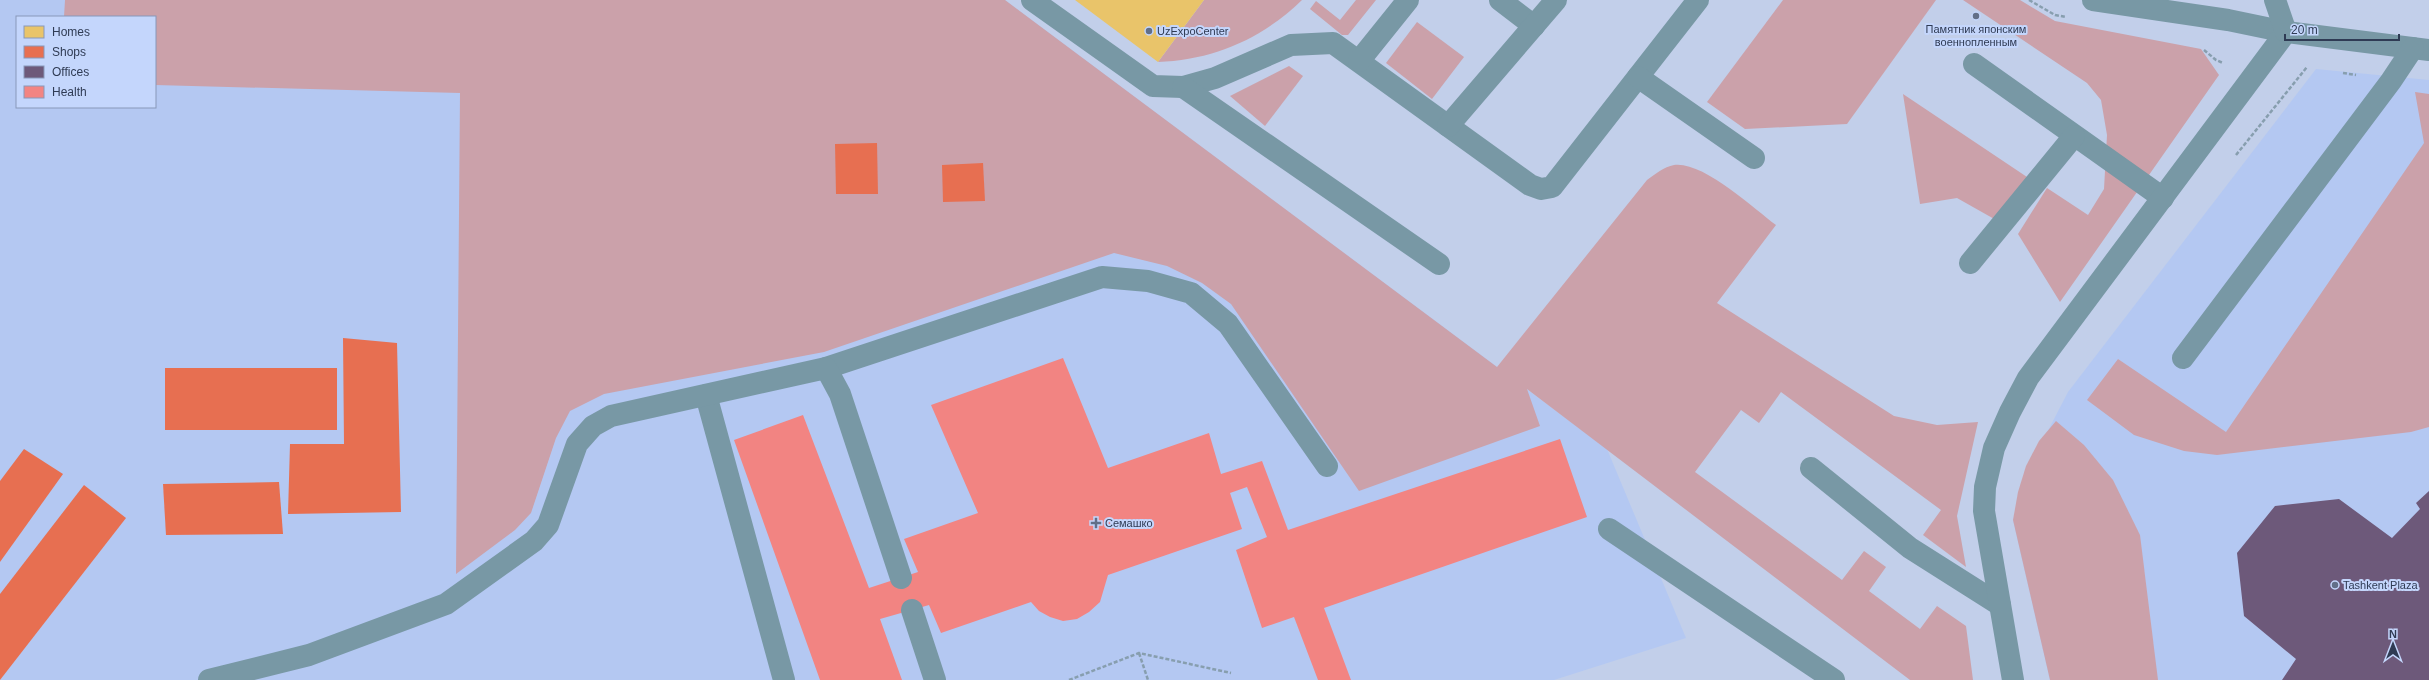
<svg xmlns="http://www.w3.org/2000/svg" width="2429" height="680" font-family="Helvetica,sans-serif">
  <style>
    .built { fill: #b4c8f2; fill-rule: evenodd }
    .green { fill: #cba1aa }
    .homes { fill: #e9c46a }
    .shops { fill: #e76f51 }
    .offices { fill: #6d597a }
    .health { fill: #f28482 }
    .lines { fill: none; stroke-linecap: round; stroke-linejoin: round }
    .path { stroke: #879eae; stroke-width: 2.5; stroke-dasharray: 4 2; stroke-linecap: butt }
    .lane { stroke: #7898a5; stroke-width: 22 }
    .street { stroke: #7898a5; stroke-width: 22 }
    .poi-dot { fill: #626f88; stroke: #c4d6fc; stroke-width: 1.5 }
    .labels { text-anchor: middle; stroke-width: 4; stroke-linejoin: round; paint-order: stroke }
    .poi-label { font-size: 11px; fill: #2f3b54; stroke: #c4d6fc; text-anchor: start }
  </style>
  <rect width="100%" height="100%" fill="#c2cfea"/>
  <!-- built -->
  <g class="built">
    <path d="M 0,0 L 1005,0 L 1607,449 L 1686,638 L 1554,680 L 0,680 ZM 17,17 L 155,17 L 155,107 L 17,107 Z"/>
    <polygon points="2316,69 2429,80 2429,680 2050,680 2013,520 2024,477 2068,392"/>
  </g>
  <!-- green -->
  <g class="green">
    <path d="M 65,0 L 1005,0 L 1497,367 L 1647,180 C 1655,174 1664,167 1674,165 C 1703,161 1753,208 1776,225 L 1717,303 L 1894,416 L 1937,425 L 1978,422 L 1957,516 L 1966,567 L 1923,535 L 1941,510 L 1781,392 L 1759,423 L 1741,410 L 1695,472 L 1842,580 L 1864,551 L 1886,567 L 1869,591 L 1920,629 L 1937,606 L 1966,626 L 1973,680 L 1910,680 L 1527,389 L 1540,426 L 1359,491 L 1231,304 L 1202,283 L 1167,266 L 1114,253 L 824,352 L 604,394 L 570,411 L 556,438 L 531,513 L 515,530 L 456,574 L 460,93 L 155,85 L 155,17 L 64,17 Z"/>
    <path d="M 1204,0 L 1302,0 C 1262,39 1213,60 1158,62 Z"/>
    <polygon points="1356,0 1376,0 1348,35 1342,35 1310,9 1316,1 1340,20"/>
    <polygon points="1783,0 1936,0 1847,124 1745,129 1707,102"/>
    <polygon points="1963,0 2020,0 2055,21 2201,49 2219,75 2060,302 2018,234 2047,188 2088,215 2104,189 2107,135 2101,100 2087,83"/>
    <polygon points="1417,22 1464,57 1432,99 1386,63"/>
    <polygon points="1289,66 1303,76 1265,126 1230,96"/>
    <polygon points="2415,92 2429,94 2429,427 2411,432 2217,455 2184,451 2134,435 2087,400 2118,359 2226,432 2424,143"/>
    <polygon points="1903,94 2027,177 1996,220 1957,198 1920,204"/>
    <polygon points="2056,421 2084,445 2113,480 2140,535 2158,680 2050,680 2013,520 2018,492 2026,466 2039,441"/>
  </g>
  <!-- homes -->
  <polygon class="homes" points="1075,0 1204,0 1158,62"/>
  <!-- shops -->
  <g class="shops">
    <polygon points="877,143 878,194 836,194 835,144"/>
    <polygon points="983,163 985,201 943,202 942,165"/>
    <polygon points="343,338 397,343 401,512 288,514 290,444 344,444"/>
    <rect x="165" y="368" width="172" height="62"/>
    <polygon points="24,449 63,474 0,562 0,481"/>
    <polygon points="279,482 283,534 166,535 163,484"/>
    <polygon points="84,485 126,518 0,680 0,594"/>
  </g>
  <!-- offices -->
  <polygon class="offices" points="2429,491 2429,680 2282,680 2296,659 2244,616 2237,553 2275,506 2339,499 2392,538 2420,509 2416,503"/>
  <!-- health -->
  <polygon class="health" points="1063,358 1108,468 1209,433 1221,474 1262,461 1288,530 1560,439 1587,517 1324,608 1351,680 1318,680 1294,617 1262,628 1236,550 1267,537 1247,487 1230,493 1242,529 1108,575 1100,602 1089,612 1077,619 1063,621 1050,617 1039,611 1031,602 941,633 929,605 880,619 902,680 820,680 734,440 803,415 869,588 918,572 904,539 978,513 931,405"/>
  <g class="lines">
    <!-- path -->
    <g class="path">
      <polyline points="2029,0 2055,15 2066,17"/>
      <polyline points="2204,50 2216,60 2223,63"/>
      <polyline points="2343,73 2356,75"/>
      <polyline points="2236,155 2307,67"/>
      <polyline points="1139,653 1148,680"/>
      <polyline points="1069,680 1139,653 1231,673"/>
    </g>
    <!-- lane -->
    <g class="lane">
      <polyline points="1032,0 1153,86 1183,87 1215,78 1291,45 1333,43 1530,185 1541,189 1552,187 1698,0"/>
      <polyline points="1500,0 1534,26"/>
      <polyline points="2093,0 2228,20 2286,32 2429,50"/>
      <polyline points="1359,61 1408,0"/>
      <polyline points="1974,64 2163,198"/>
      <polyline points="1638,77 1754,158"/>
      <polyline points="1183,87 1439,264"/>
      <polyline points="1448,126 1556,0"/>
      <polyline points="1970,263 2074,136"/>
      <polyline points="2183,358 2391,81 2413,48"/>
      <polyline points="826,368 1102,277 1148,281 1191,293 1228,324 1327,466"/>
      <polyline points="706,395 784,680"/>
      <polyline points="1811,468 1910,548 2000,605"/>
      <polyline points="1609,529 1834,680"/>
      <polyline points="912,610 935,680"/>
      <polyline points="209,680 309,655 446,604 534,541 548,525 577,444 593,426 611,416 826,368 840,394 901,578"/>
      <polyline points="2013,680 1984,511 1985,487 1994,448 2010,412 2028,378 2286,32"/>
    </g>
    <!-- street -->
    <polyline class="street" points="2275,0 2286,32"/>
  </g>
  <!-- markers -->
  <g class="poi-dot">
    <circle cx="1976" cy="16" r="4"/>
    <circle cx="1149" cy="31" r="4"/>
    <path d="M1094 517h4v4h4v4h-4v4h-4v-4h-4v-4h4z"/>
    <circle cx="2335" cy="585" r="4"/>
  </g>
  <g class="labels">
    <!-- poi labels -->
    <g class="poi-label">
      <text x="1976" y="33" text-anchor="middle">Памятник японским<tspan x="1976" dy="13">военнопленным</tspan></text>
      <text x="1157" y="35">UzExpoCenter</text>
      <text x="1105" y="527">Семашко</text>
      <text x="2343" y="589">Tashkent Plaza</text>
    </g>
  </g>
  <!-- legend -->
  <rect x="16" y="16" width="140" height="92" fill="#c4d6fc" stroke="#8898b9"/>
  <rect x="24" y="26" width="20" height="12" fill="#e9c46a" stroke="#8898b9"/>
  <text x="52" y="36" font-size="12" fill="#2f3b54">Homes</text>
  <rect x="24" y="46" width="20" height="12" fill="#e76f51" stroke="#8898b9"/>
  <text x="52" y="56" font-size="12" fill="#2f3b54">Shops</text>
  <rect x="24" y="66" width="20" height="12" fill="#6d597a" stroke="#8898b9"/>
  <text x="52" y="76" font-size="12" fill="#2f3b54">Offices</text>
  <rect x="24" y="86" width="20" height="12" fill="#f28482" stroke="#8898b9"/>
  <text x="52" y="96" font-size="12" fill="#2f3b54">Health</text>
  <!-- north arrow -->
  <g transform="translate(2393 644)" stroke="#c4d6fc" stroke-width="3" paint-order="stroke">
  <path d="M0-3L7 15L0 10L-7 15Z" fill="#2f3b54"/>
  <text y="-6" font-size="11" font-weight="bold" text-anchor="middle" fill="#2f3b54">N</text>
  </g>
  <!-- scale -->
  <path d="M2285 34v6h114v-6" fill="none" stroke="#2f3b54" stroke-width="2"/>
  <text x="2291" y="34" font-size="12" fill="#2f3b54" stroke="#c4d6fc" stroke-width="3" paint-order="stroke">20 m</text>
</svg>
